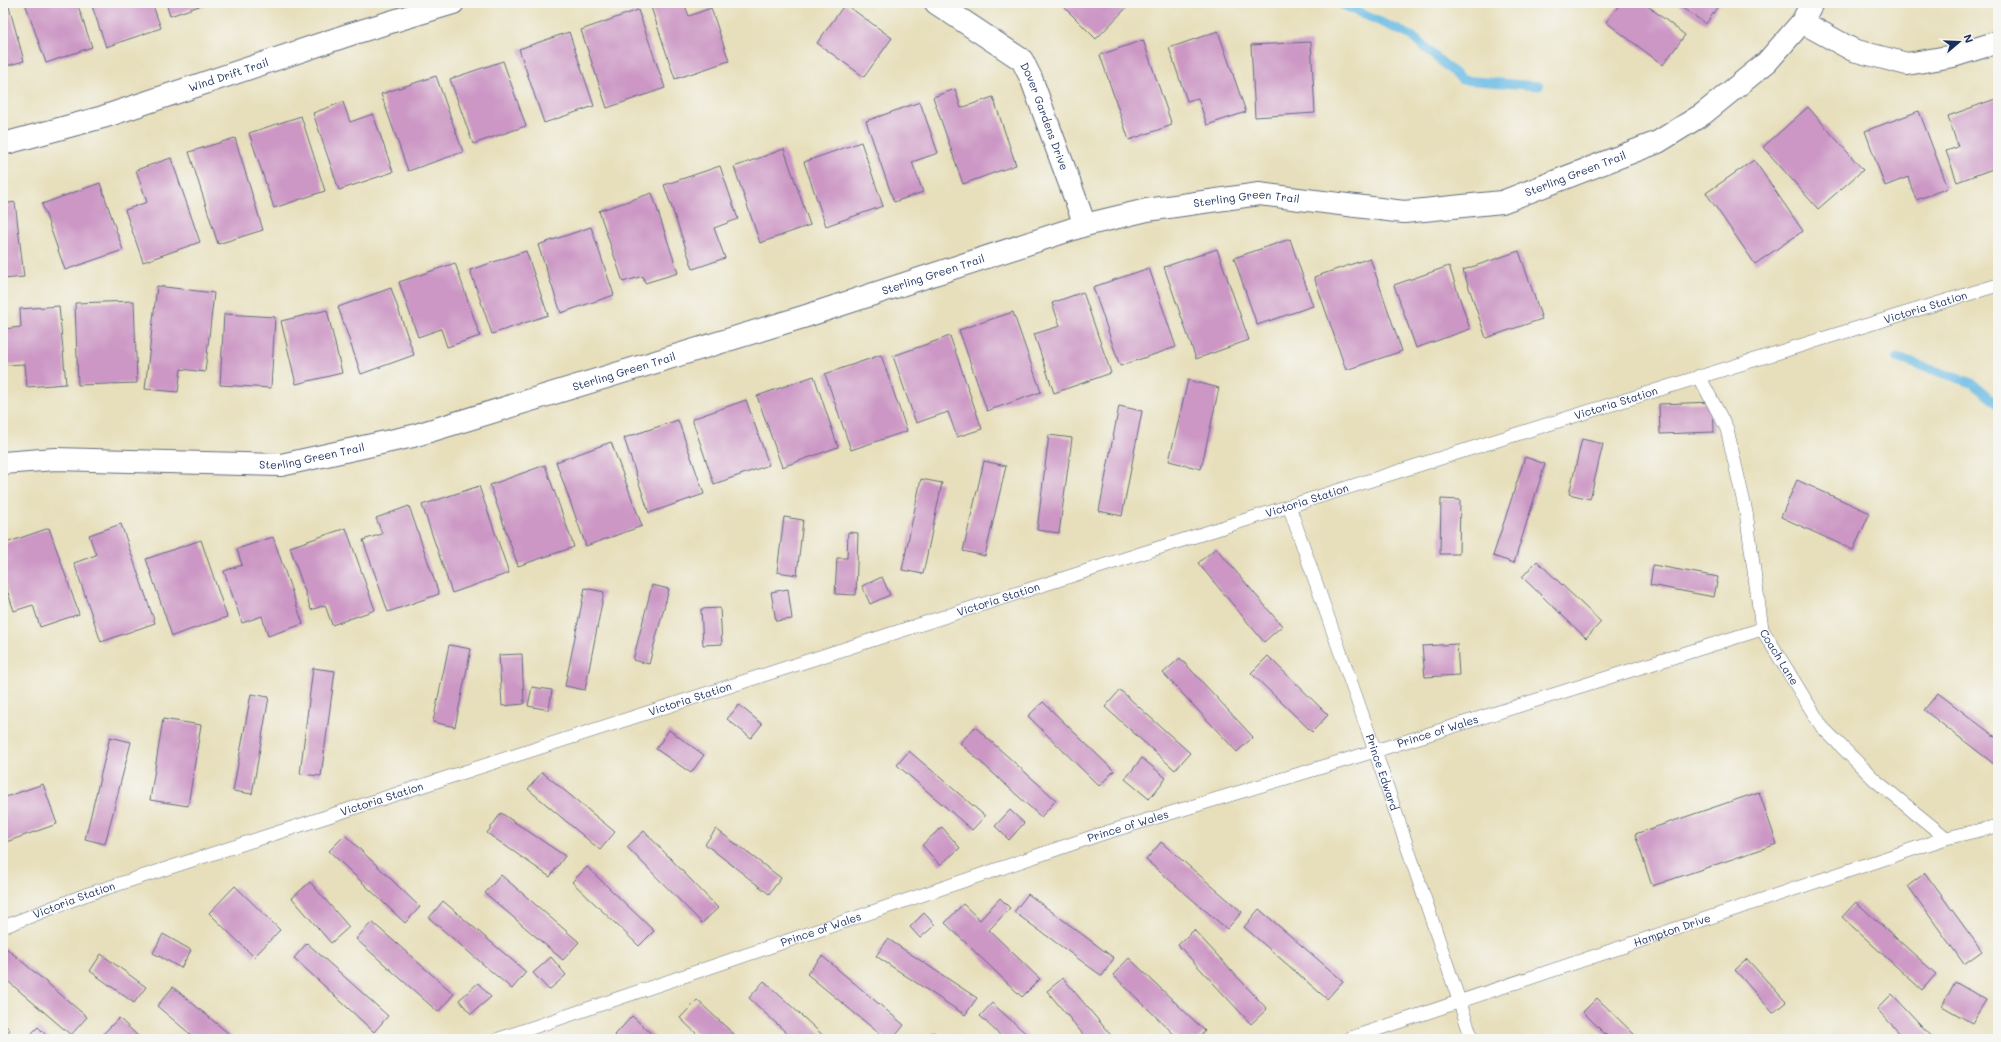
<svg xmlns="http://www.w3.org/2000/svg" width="2001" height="1042" font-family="Mali,sans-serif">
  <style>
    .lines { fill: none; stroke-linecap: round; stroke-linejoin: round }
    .stream { stroke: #68bae4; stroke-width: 9 }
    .building { fill: #cc97c5 }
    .lane-casing { stroke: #626d7f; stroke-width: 14 }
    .street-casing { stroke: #626d7f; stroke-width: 24 }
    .lane { stroke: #fff; stroke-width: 13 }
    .street { stroke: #fff; stroke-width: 22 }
    .labels { text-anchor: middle; stroke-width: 3; stroke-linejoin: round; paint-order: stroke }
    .street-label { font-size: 11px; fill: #1b2f5e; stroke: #f6f6f2 }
  </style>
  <rect width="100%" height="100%" fill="#f6f6f2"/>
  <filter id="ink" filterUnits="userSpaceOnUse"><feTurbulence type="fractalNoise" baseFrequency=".025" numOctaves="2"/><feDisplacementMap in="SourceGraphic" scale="8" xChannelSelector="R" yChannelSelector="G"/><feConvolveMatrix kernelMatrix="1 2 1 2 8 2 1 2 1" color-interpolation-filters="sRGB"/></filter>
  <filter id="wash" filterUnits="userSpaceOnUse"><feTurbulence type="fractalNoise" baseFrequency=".012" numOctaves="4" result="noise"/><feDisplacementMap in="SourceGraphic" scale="16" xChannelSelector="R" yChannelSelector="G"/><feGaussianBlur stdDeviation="0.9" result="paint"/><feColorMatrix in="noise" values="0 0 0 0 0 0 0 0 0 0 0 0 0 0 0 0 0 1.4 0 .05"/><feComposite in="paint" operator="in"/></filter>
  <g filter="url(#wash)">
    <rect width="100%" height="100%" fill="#e7dfbb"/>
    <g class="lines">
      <!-- stream -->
      <g class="stream">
        <polyline points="1338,3 1412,36 1462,80 1539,86"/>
        <polyline points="1897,358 1972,383 1998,404"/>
      </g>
    </g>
    <g id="blocks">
      <!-- building -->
      <g class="building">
        <polygon points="3,3 8,3 24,61 3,67"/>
        <polygon points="25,3 77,3 92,47 46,63"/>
        <polygon points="91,3 152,3 161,28 106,47"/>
        <polygon points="166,3 208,3 170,16"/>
        <polygon points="654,3 684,3 689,16 711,8 729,61 675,79 650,4"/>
        <polygon points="1066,3 1131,3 1096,39 1063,6"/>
        <polygon points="1621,3 1644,3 1685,35 1663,65 1606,22"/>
        <polygon points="1675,3 1720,3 1706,24"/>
        <polygon points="845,4 892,38 864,77 817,43"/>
        <polygon points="638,10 665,88 607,108 581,30"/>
        <polygon points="1218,31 1246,112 1207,125 1198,98 1187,101 1169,48"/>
        <polygon points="569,32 594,106 544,123 519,49"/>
        <polygon points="1143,40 1172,125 1129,140 1100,55"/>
        <polygon points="1311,42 1315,113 1255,117 1251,45"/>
        <polygon points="503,61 526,126 473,144 450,79"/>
        <polygon points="436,76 463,152 408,171 381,94"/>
        <polygon points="955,89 961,108 993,97 1016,165 963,184 933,97"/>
        <polygon points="1998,98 1998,167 1957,182 1946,151 1958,147 1948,116"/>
        <polygon points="343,102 350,122 373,114 393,172 339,190 313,113"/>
        <polygon points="920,102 938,153 912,162 923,192 894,202 866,121"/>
        <polygon points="1808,107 1863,170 1818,209 1763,147"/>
        <polygon points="1919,111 1948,188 1916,200 1908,177 1885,186 1865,131"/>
        <polygon points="301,116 325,191 274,208 249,133"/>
        <polygon points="235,138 263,230 218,244 189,152"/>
        <polygon points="861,142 883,206 826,226 804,162"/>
        <polygon points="784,149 810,225 760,243 734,167"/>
        <polygon points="171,158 200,242 143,262 125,210 147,202 136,170"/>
        <polygon points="1754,160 1803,231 1755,264 1706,193"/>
        <polygon points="720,166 738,219 714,228 725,258 693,269 664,185"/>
        <polygon points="100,183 123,250 65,270 42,204"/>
        <polygon points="652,193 678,273 645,283 643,276 623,282 599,211"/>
        <polygon points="15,202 24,277 3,279 3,204"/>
        <polygon points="591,227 614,295 561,313 538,245"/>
        <polygon points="1290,239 1313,306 1257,325 1234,258"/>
        <polygon points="1217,249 1249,340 1196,359 1164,267"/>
        <polygon points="526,251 548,315 492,334 470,270"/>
        <polygon points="1519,251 1542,319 1486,338 1463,270"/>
        <polygon points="1370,258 1402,351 1346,370 1314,277"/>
        <polygon points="455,263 480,336 447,347 441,329 418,337 399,282"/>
        <polygon points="1449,266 1470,329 1416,348 1394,285"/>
        <polygon points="1149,268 1176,347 1120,366 1093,287"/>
        <polygon points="157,286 214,293 205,372 181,369 178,392 145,389"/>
        <polygon points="391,288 414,355 361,374 338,307"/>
        <polygon points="1083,292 1111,373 1054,393 1034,334 1060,326 1052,303"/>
        <polygon points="134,301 137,383 78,385 75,303"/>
        <polygon points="59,306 66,384 27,387 25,364 3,365 3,329 21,327 20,309"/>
        <polygon points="327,310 342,373 296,384 281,321"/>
        <polygon points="1013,312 1041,392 987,411 959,330"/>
        <polygon points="224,314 275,317 271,388 220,385"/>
        <polygon points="950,336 982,429 957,437 948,412 916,423 893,356"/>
        <polygon points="881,355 907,431 851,450 825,374"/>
        <polygon points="814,376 838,447 782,467 757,396"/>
        <polygon points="1188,380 1219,388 1201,469 1169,461"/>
        <polygon points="746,400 769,465 714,484 692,419"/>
        <polygon points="1713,402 1714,432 1660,434 1659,404"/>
        <polygon points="1119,406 1142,411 1122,516 1099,511"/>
        <polygon points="678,420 704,494 649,513 624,438"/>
        <polygon points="1049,435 1072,438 1059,533 1037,530"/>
        <polygon points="1582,439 1603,444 1590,499 1569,494"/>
        <polygon points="611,442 642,526 586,546 556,462"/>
        <polygon points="1525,457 1545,464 1514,563 1493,556"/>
        <polygon points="984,461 1006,466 985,556 963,551"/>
        <polygon points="545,465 574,547 518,566 490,485"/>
        <polygon points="921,479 942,483 923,574 902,570"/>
        <polygon points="1797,480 1870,513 1853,550 1781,517"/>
        <polygon points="479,486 509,573 452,593 422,505"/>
        <polygon points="1441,499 1460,500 1459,554 1440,554"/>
        <polygon points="409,506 439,594 388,612 363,540 382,534 376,518"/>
        <polygon points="784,517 803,520 797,575 777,572"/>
        <polygon points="121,524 155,623 101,642 74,563 96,555 89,535"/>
        <polygon points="49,528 79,614 40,627 33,605 14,611 3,578 3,544"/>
        <polygon points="346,528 375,610 332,625 325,605 311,610 290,547"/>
        <polygon points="848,532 858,533 856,595 835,594 837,558 847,558"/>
        <polygon points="273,537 303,624 268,636 262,616 242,623 224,571 242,565 237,549"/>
        <polygon points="201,540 227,617 172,636 146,559"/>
        <polygon points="1216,548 1282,626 1264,642 1198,563"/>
        <polygon points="1537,561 1601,622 1586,638 1522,577"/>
        <polygon points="1653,565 1718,577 1714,597 1650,585"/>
        <polygon points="882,577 890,595 870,604 862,586"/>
        <polygon points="652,585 669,589 649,664 633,660"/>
        <polygon points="585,588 604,592 585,690 565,686"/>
        <polygon points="788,589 792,619 776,621 771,592"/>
        <polygon points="720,608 722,644 703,645 701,609"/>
        <polygon points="1457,644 1459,675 1425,677 1422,646"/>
        <polygon points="449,645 471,649 455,727 433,722"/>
        <polygon points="522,654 524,704 502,706 499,655"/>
        <polygon points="1268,656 1328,715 1312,732 1251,673"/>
        <polygon points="1180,658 1253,737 1237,752 1163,673"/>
        <polygon points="313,668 335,671 321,776 300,774"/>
        <polygon points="532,687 552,690 549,710 528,706"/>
        <polygon points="1120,690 1190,753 1175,770 1105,707"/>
        <polygon points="1938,693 1998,739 1998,767 1924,710"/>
        <polygon points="251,694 269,697 252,794 233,791"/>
        <polygon points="1043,702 1114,771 1099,786 1028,716"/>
        <polygon points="739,705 762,724 751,738 727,719"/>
        <polygon points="163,719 201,725 188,806 150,800"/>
        <polygon points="975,727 1056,800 1041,817 960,743"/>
        <polygon points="669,730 704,755 691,773 656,749"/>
        <polygon points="110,737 131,742 105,844 85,839"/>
        <polygon points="909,751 985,816 972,830 897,765"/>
        <polygon points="1142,758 1166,778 1149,799 1125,779"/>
        <polygon points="542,772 615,832 600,850 528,789"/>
        <polygon points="43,784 57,824 3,843 3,798"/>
        <polygon points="1759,792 1777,844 1652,886 1635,834"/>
        <polygon points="1010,810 1024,823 1009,840 995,826"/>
        <polygon points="501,813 565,856 550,877 487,833"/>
        <polygon points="942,827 960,848 940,865 922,845"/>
        <polygon points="716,829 781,878 769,894 705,844"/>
        <polygon points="644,831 718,908 702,923 627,847"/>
        <polygon points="345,835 420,907 405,923 329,851"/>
        <polygon points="1161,842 1242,912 1227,929 1146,860"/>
        <polygon points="587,867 654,931 639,946 572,882"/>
        <polygon points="1925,873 1982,951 1964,964 1908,886"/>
        <polygon points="501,875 579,942 563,960 485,893"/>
        <polygon points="310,882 349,927 331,943 292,898"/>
        <polygon points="235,886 280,930 254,957 209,913"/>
        <polygon points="1028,894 1114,958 1102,976 1014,912"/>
        <polygon points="1000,898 1010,908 989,930 1040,979 1022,997 945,923 963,904 980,920"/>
        <polygon points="443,901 526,972 512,989 429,918"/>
        <polygon points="1856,902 1936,974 1922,990 1842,917"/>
        <polygon points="1259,909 1343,981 1327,999 1244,927"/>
        <polygon points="924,913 935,925 920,938 910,927"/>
        <polygon points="372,922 454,994 438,1012 356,939"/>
        <polygon points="1194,930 1267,1009 1251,1024 1178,945"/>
        <polygon points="163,934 191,950 181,968 153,953"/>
        <polygon points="888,939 977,998 965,1015 876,956"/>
        <polygon points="307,943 388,1016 374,1032 294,958"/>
        <polygon points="5,947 87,1017 71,1035 3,977 3,950"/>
        <polygon points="101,954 146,987 134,1003 90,971"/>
        <polygon points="822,956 904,1025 893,1039 886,1039 807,974"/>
        <polygon points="551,957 566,975 549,990 533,973"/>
        <polygon points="1129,958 1205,1031 1198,1039 1179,1039 1113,975"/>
        <polygon points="1747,959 1786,1002 1773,1013 1735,970"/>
        <polygon points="1063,978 1114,1039 1087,1039 1047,991"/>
        <polygon points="764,981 827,1039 793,1039 749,998"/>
        <polygon points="1955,982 1986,1000 1972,1023 1942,1006"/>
        <polygon points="478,983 491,997 471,1014 459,1000"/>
        <polygon points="173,987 235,1039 196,1039 157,1006"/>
        <polygon points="1892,994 1934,1039 1905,1039 1877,1009"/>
        <polygon points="1597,998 1639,1039 1610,1039 1583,1012"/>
        <polygon points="697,1000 739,1039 702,1039 680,1018"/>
        <polygon points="992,1003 1032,1039 1004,1039 980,1016"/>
        <polygon points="632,1016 657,1039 619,1039 615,1035"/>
        <polygon points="119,1018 141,1039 109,1039 103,1034"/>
        <polygon points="3,1023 10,1030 3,1037"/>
        <polygon points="38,1027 50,1039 26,1039"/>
        <polygon points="934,1032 942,1039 928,1039"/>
      </g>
    </g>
  </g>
  <g filter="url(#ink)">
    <use href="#blocks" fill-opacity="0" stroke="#626d7f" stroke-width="1"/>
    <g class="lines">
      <defs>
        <g id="lane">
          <path id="s1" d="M 1699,376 L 1727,429 L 1746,512 L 1762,629 L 1822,727 L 1875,780 L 1946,838"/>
          <path id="s2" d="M 1289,506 L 1375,751 L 1472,1039"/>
          <path id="s3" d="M 3,927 L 85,895 C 722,689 1357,480 1998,285"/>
          <path id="s4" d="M 499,1039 L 1098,835 L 1375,751 L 1762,629"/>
          <path id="s5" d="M 1348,1039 L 1946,838 L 1998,826"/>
        </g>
        <g id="street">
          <path id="s6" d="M 936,3 L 1022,60 L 1031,78 L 1085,225"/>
          <polyline points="1802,22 1853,50 1907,64 1953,56 1998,42"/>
          <path id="s7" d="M 3,144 L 103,117 L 351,34 L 453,3"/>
          <path id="s8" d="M 3,463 L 55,459 L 281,465 L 413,436 L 803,317 L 1085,225 L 1147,210 L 1259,194 L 1404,212 L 1502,202 L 1658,142 L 1703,114 L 1767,62 L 1802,22 L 1812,3"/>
        </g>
      </defs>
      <!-- lane casing -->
      <use href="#lane" class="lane-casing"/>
      <!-- street casing -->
      <use href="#street" class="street-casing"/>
      <!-- lane -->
      <use href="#lane" class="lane"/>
      <!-- street -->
      <use href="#street" class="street"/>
    </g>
  </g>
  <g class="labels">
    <!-- street labels -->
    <g class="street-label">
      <text dy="4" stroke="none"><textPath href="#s7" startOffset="236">Wind Drift Trail</textPath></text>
      <text dy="4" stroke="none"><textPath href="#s6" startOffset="164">Dover Gardens Drive</textPath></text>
      <text dy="4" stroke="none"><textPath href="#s8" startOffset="1618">Sterling Green Trail</textPath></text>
      <text dy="4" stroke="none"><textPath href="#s8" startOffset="1282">Sterling Green Trail</textPath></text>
      <text dy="4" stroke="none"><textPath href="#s8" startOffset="958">Sterling Green Trail</textPath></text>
      <text dy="4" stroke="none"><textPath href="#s3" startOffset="2020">Victoria Station</textPath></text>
      <text dy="4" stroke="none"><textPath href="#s8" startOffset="634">Sterling Green Trail</textPath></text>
      <text dy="4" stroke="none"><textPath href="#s3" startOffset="1696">Victoria Station</textPath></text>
      <text dy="4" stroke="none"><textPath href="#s8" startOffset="310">Sterling Green Trail</textPath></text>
      <text dy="4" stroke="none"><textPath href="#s3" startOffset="1372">Victoria Station</textPath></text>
      <text dy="4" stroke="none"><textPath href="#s3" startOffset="1048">Victoria Station</textPath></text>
      <text dy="4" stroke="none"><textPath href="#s1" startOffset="296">Coach Lane</textPath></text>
      <text dy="4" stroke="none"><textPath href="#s3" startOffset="724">Victoria Station</textPath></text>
      <text dy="4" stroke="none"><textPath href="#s4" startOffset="988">Prince of Wales</textPath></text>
      <text dy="4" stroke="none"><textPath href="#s2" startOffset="282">Prince Edward</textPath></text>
      <text dy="4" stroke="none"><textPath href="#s3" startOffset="400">Victoria Station</textPath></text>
      <text dy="4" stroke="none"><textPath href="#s4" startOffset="664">Prince of Wales</textPath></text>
      <text dy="4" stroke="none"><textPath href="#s3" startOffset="76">Victoria Station</textPath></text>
      <text dy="4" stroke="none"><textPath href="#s4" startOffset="340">Prince of Wales</textPath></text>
      <text dy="4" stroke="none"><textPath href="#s5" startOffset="342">Hampton Drive</textPath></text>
    </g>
  </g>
  <!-- margin -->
  <rect width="2001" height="1042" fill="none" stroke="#f6f6f2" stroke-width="16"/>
  <!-- north arrow -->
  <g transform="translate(1959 42) rotate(71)" stroke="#f6f6f2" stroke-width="3" paint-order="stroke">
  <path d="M0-3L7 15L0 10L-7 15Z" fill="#1b2f5e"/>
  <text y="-6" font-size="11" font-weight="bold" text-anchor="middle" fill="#1b2f5e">N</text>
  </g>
</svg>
